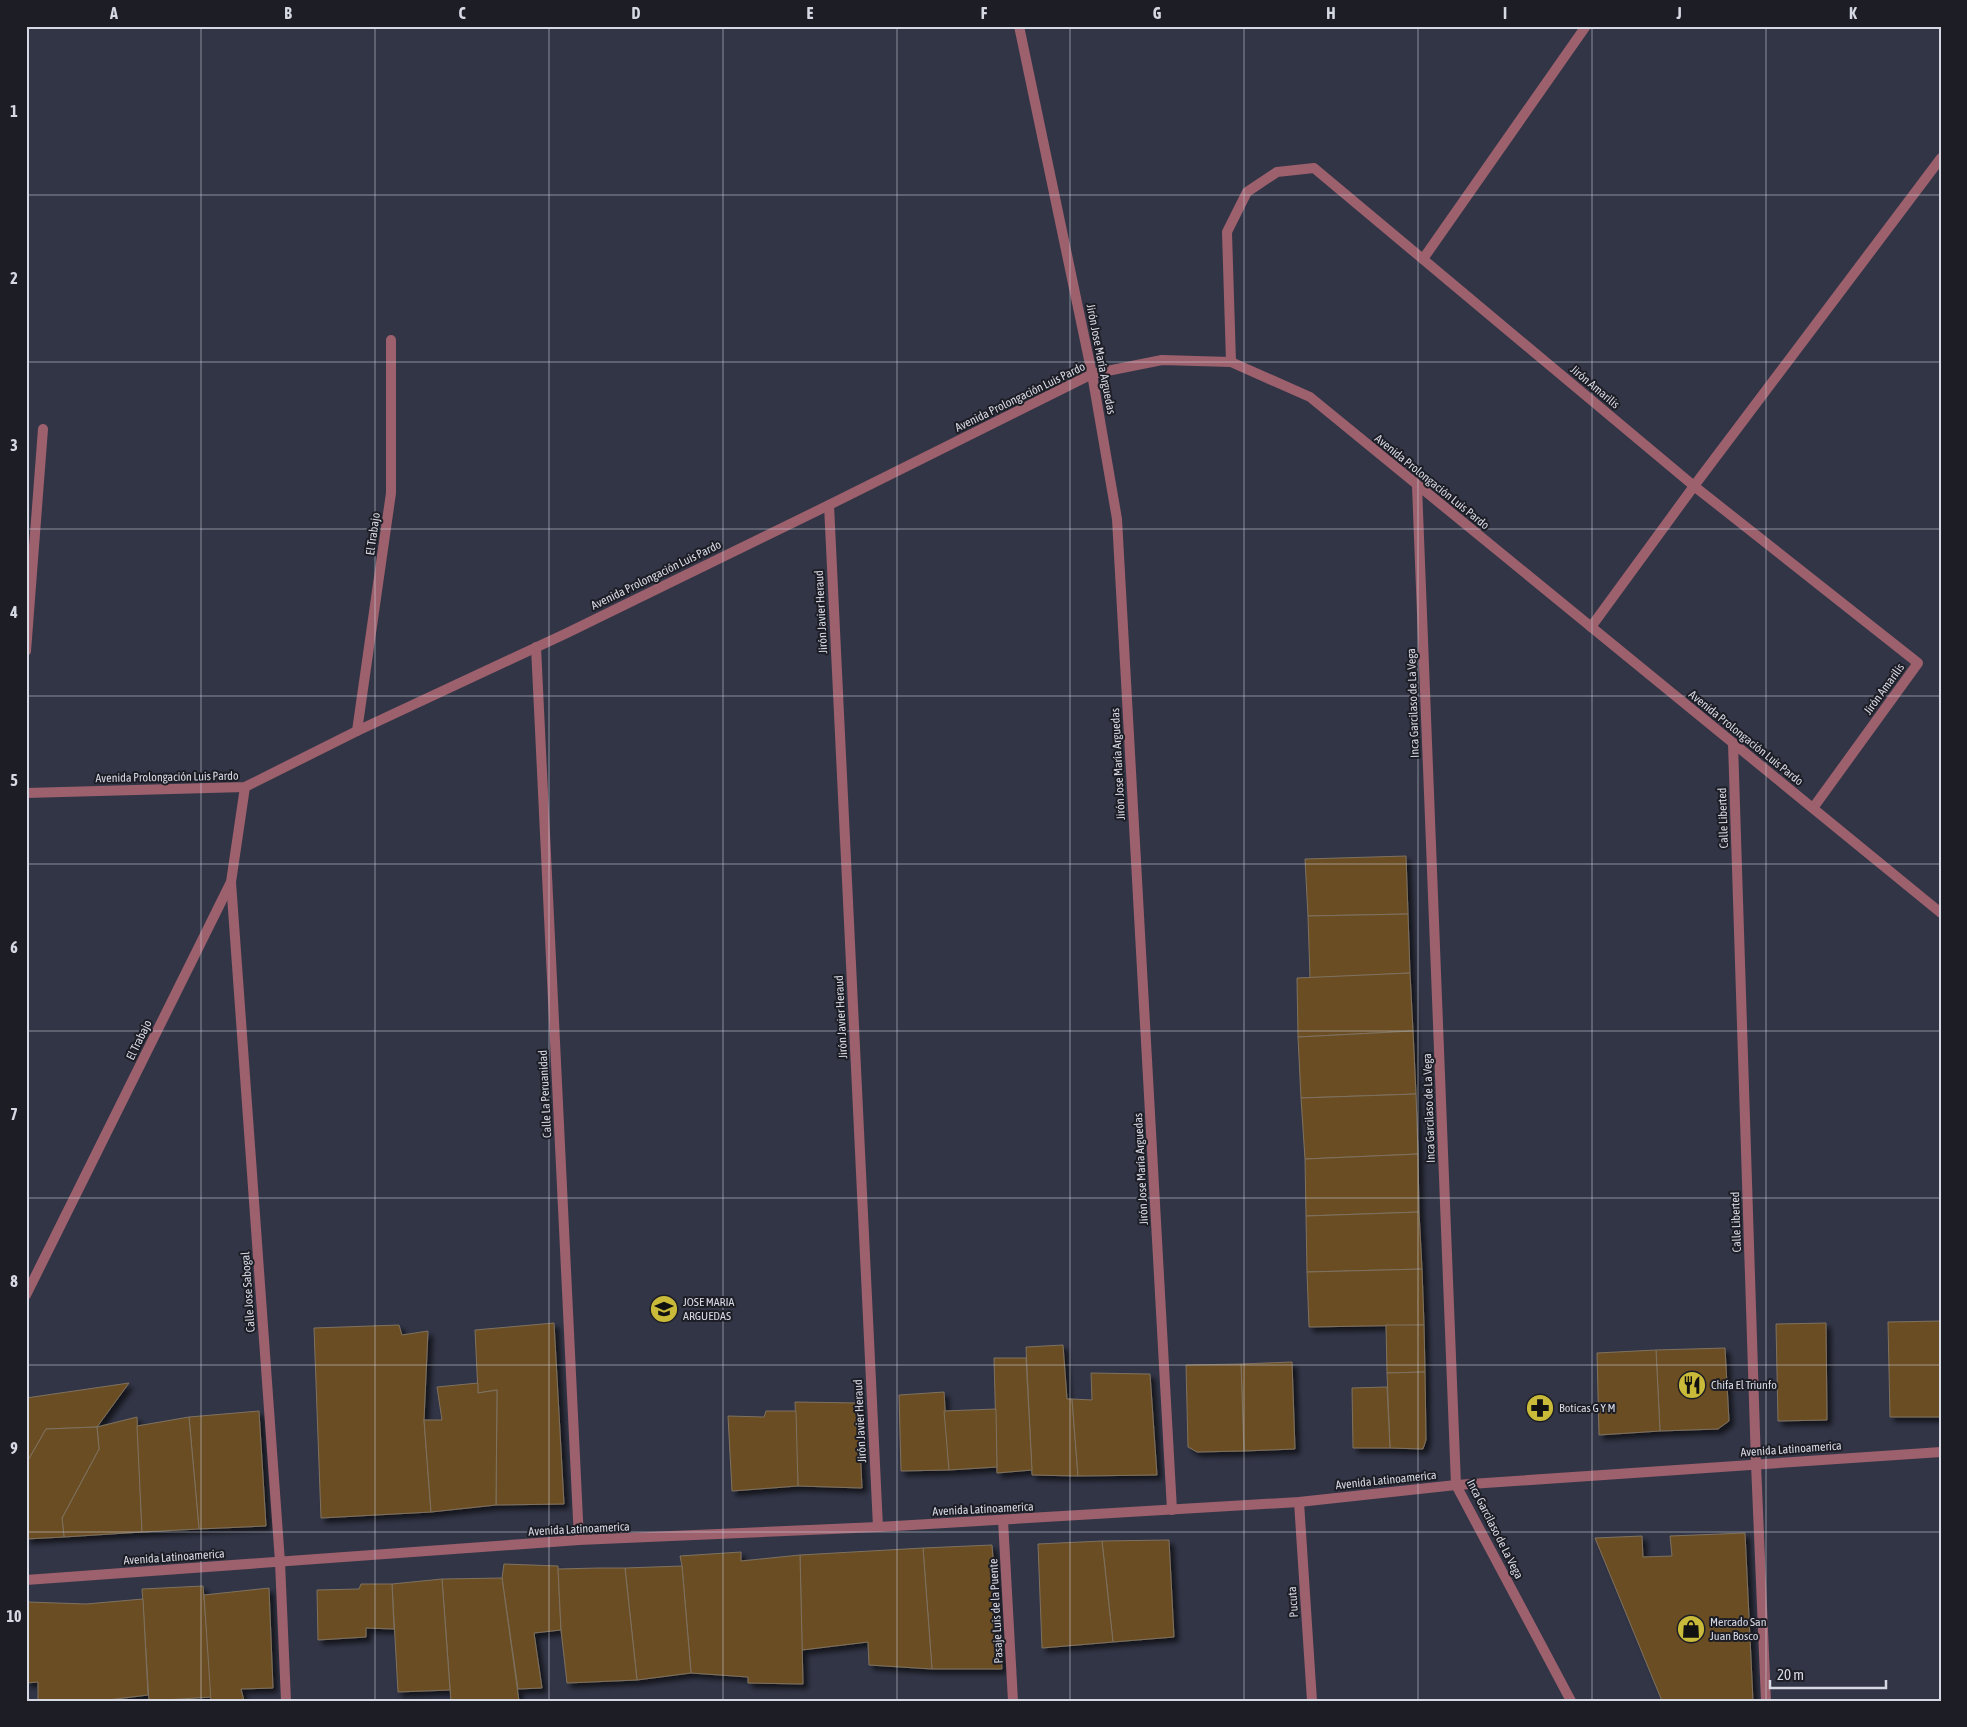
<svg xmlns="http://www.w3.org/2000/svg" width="1967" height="1727" font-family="'Asap Condensed',sans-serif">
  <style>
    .building { fill: #6b4e22; stroke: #7e7160; filter: url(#shadow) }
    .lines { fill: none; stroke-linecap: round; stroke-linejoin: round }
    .minor { stroke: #9d606d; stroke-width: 10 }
    .grid { fill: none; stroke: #d6d8e3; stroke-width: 1; stroke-opacity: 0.55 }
    .labels { text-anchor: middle; stroke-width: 4; stroke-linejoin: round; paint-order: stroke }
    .street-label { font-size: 12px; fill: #d6d8e3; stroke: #1c1d25 }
    .poi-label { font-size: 12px; fill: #d6d8e3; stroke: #1c1d25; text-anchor: start }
    .neatline { fill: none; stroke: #d6d8e3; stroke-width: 2 }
    .grid-label { font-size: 16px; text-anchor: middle; font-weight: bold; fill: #d6d8e3 }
  </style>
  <defs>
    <filter id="shadow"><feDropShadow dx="4.5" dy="4.5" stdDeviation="2.5" flood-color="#0009"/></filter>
  </defs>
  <rect width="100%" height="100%" fill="#323546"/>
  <!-- building -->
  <g class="building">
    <polygon points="1406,856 1408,914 1308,916 1305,859"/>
    <polygon points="1408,914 1410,973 1310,978 1308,916"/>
    <polygon points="1410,973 1413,1031 1298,1037 1297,978"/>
    <polygon points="1413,1031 1416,1094 1301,1098 1298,1037"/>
    <polygon points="1416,1094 1418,1154 1305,1159 1301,1098"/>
    <polygon points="1418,1154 1419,1212 1306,1216 1305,1159"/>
    <polygon points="1419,1212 1422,1269 1307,1272 1306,1216"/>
    <polygon points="1422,1269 1424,1325 1309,1327 1307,1272"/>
    <polygon points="1941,1321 1941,1417 1890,1417 1888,1322"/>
    <polygon points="554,1323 564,1504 496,1505 497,1390 478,1393 475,1330"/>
    <polygon points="1826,1323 1827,1420 1778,1421 1776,1324"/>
    <polygon points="399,1325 402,1335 428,1331 424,1420 431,1512 321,1518 314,1328"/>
    <polygon points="1386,1325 1424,1325 1425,1372 1387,1373"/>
    <polygon points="1063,1345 1067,1399 1072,1399 1078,1476 1032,1475 1026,1347"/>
    <polygon points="1725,1348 1729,1421 1718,1429 1660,1431 1656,1350"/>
    <polygon points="1656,1350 1660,1431 1599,1435 1597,1353"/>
    <polygon points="994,1358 1026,1358 1032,1470 997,1473"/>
    <polygon points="1292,1362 1295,1449 1244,1451 1241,1364"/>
    <polygon points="1241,1364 1244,1451 1197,1452 1188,1447 1186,1365"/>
    <polygon points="1425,1372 1426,1440 1423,1449 1390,1448 1387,1373"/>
    <polygon points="1091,1373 1150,1374 1157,1475 1078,1476 1072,1399 1092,1400"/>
    <polygon points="129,1383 97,1427 46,1429 26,1464 26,1398"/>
    <polygon points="478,1383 478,1393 497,1390 496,1505 431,1512 424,1420 442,1420 437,1387"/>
    <polygon points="1387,1387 1390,1448 1353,1448 1352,1388"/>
    <polygon points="944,1392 949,1470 901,1471 899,1395"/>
    <polygon points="795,1402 858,1403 862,1488 798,1486"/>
    <polygon points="996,1409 997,1467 949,1470 944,1411"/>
    <polygon points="259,1411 266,1526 199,1529 189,1417"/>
    <polygon points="766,1411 796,1411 798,1486 732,1491 728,1416 764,1417"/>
    <polygon points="137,1417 142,1532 64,1537 62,1518 99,1449 97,1427"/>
    <polygon points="189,1417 199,1529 142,1532 137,1426"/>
    <polygon points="97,1427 99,1449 62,1518 64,1537 26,1539 26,1464 46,1429"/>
    <polygon points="1745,1533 1753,1701 1662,1701 1595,1538 1642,1536 1643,1557 1672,1556 1670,1536"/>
    <polygon points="1169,1540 1174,1637 1113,1642 1102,1541"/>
    <polygon points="1102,1541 1113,1642 1042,1648 1038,1544"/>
    <polygon points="992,1545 1002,1669 932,1669 923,1548"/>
    <polygon points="923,1548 932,1669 869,1665 868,1642 802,1650 800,1555"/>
    <polygon points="741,1552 741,1561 800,1555 803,1684 748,1683 748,1677 691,1673 682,1566 680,1556"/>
    <polygon points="504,1564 558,1566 561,1630 534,1633 542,1688 518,1689 502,1578"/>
    <polygon points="682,1566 691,1673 637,1680 625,1568"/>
    <polygon points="598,1568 625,1568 637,1680 567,1683 561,1630 558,1569"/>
    <polygon points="502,1578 519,1701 451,1701 442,1579"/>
    <polygon points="442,1579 450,1690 398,1692 392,1584"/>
    <polygon points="361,1584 392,1584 394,1629 366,1628 366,1637 318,1640 317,1590 359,1589"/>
    <polygon points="203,1586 212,1697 149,1701 142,1589"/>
    <polygon points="269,1588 273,1688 241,1689 244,1701 211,1701 204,1595"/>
    <polygon points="143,1599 148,1695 100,1701 38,1701 38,1682 26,1683 26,1612 28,1612 28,1602 86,1604"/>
  </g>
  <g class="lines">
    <!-- minor -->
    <g class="minor">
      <polyline points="1019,26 1092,374 1117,519 1172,1510"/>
      <polyline points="1423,259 1586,26"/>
      <polyline points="1231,362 1227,232 1247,192 1277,172 1314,168 1694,486 1918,663 1813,808"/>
      <polyline points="1417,486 1456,1485 1571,1701"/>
      <polyline points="829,505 878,1527"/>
      <polyline points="1591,627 1694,486 1941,158"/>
      <polyline points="536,647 579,1540"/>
      <polyline points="26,651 43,429"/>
      <polyline points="357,731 391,493 391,340"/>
      <polyline points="1733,743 1756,1464 1766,1701"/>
      <polyline points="26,793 245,787 357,731 567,633 829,505 1092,374 1162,360 1231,362 1310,397 1941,913"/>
      <polyline points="231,882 280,1562 286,1701"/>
      <polyline points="26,1295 231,882 245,787"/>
      <polyline points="1299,1502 1312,1701"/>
      <polyline points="1003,1520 1013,1701"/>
      <polyline points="26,1580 579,1540 878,1527 1299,1502 1456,1485 1941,1452"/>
    </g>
  </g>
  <!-- grid -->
  <path class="grid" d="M 201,26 L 201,1701M 375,26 L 375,1701M 549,26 L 549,1701M 723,26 L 723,1701M 897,26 L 897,1701M 1070,26 L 1070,1701M 1244,26 L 1244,1701M 1418,26 L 1418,1701M 1592,26 L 1592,1701M 1766,26 L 1766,1701M 26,195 L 1941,195M 26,362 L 1941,362M 26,529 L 1941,529M 26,696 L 1941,696M 26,864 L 1941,864M 26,1031 L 1941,1031M 26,1198 L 1941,1198M 26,1365 L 1941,1365M 26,1532 L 1941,1532"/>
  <!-- icons -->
  <defs>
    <symbol id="school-disc" viewBox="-11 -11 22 22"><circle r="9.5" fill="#c9ba3a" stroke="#1c1d25"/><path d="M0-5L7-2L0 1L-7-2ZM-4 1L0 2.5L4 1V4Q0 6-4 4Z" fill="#111"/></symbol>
    <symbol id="restaurant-disc" viewBox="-11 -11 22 22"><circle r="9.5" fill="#c9ba3a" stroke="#1c1d25"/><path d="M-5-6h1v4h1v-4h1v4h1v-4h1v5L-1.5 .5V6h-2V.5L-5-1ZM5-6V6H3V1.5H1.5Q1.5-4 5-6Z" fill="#111"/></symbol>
    <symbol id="pharmacy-disc" viewBox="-11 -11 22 22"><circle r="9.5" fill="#c9ba3a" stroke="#1c1d25"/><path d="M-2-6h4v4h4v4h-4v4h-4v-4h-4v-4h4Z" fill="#111"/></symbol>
    <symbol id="shop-disc" viewBox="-11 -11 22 22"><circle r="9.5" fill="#c9ba3a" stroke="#1c1d25"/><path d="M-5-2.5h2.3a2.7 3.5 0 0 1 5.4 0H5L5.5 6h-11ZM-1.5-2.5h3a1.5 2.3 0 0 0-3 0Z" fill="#111"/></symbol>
  </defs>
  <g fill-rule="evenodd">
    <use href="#school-disc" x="648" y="1293" width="32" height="32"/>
    <use href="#restaurant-disc" x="1676" y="1369" width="32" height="32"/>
    <use href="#pharmacy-disc" x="1524" y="1392" width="32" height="32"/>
    <use href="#shop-disc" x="1675" y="1613" width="32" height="32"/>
  </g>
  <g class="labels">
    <!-- street labels -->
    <g class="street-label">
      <text transform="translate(1101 359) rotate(79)" y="4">Jirón Jose María Arguedas</text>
      <text transform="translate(1595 387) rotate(40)" y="4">Jirón Amarilis</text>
      <text transform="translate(1020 397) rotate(-26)" y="4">Avenida Prolongación Luis Pardo</text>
      <text transform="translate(1432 482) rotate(39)" y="4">Avenida Prolongación Luis Pardo</text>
      <text transform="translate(373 534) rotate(-82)" y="4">El Trabajo</text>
      <text transform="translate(656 575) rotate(-26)" y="4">Avenida Prolongación Luis Pardo</text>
      <text transform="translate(821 612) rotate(-93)" y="4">Jirón Javier Heraud</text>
      <text transform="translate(1884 689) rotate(-54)" y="4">Jirón Amarilis</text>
      <text transform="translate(1413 703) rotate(-92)" y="4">Inca Garcilaso de La Vega</text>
      <text transform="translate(1746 738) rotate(39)" y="4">Avenida Prolongación Luis Pardo</text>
      <text transform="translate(1118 764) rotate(-93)" y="4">Jirón Jose María Arguedas</text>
      <text transform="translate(167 777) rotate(-1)" y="4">Avenida Prolongación Luis Pardo</text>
      <text transform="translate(1723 818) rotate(-92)" y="4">Calle Liberted</text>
      <text transform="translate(841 1017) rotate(-93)" y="4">Jirón Javier Heraud</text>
      <text transform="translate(139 1040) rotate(-64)" y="4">El Trabajo</text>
      <text transform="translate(545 1094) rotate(-93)" y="4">Calle La Peruanidad</text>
      <text transform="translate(1429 1108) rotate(-92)" y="4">Inca Garcilaso de La Vega</text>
      <text transform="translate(1141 1169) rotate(-93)" y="4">Jirón Jose María Arguedas</text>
      <text transform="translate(1736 1222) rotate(-92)" y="4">Calle Liberted</text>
      <text transform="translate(248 1292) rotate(-94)" y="4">Calle Jose Sabogal</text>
      <text transform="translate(860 1421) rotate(-93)" y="4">Jirón Javier Heraud</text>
      <text transform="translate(1791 1449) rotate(-4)" y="4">Avenida Latinoamerica</text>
      <text transform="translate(1386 1480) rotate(-6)" y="4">Avenida Latinoamerica</text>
      <text transform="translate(983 1509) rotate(-3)" y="4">Avenida Latinoamerica</text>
      <text transform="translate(579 1529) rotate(-3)" y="4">Avenida Latinoamerica</text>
      <text transform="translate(1495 1529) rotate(63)" y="4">Inca Garcilaso de La Vega</text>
      <text transform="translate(174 1557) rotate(-4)" y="4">Avenida Latinoamerica</text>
      <text transform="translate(1293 1602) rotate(-94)" y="4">Pucuta</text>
      <text transform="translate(996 1611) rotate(-93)" y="4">Pasaje Luis de la Puente</text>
    </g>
    <!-- poi labels -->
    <g class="poi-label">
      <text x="683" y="1306">JOSE MARIA<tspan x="683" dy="14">ARGUEDAS</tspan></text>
      <text x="1711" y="1389">Chifa El Triunfo</text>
      <text x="1559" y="1412">Boticas G Y M</text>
      <text x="1710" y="1626">Mercado San<tspan x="1710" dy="14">Juan Bosco</tspan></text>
    </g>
  </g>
  <!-- border -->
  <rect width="1967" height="1727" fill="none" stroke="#1c1d25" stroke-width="55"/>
  <!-- scale -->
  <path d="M1770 1680v8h116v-8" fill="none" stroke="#d6d8e3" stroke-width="2.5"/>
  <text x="1777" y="1680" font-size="15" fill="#d6d8e3" stroke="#1c1d25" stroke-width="4" paint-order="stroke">20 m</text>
  <rect x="28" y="28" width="1912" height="1672" class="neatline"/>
  <g class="grid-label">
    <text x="114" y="19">A</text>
    <text x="288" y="19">B</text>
    <text x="462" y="19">C</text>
    <text x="636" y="19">D</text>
    <text x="810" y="19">E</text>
    <text x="984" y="19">F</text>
    <text x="1157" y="19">G</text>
    <text x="1331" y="19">H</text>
    <text x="1505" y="19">I</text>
    <text x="1679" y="19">J</text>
    <text x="1853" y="19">K</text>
    <text x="14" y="117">1</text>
    <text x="14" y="284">2</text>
    <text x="14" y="451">3</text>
    <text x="14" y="618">4</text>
    <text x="14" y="786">5</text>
    <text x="14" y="953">6</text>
    <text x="14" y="1120">7</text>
    <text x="14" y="1287">8</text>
    <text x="14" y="1454">9</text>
    <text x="14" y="1622">10</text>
  </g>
</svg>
